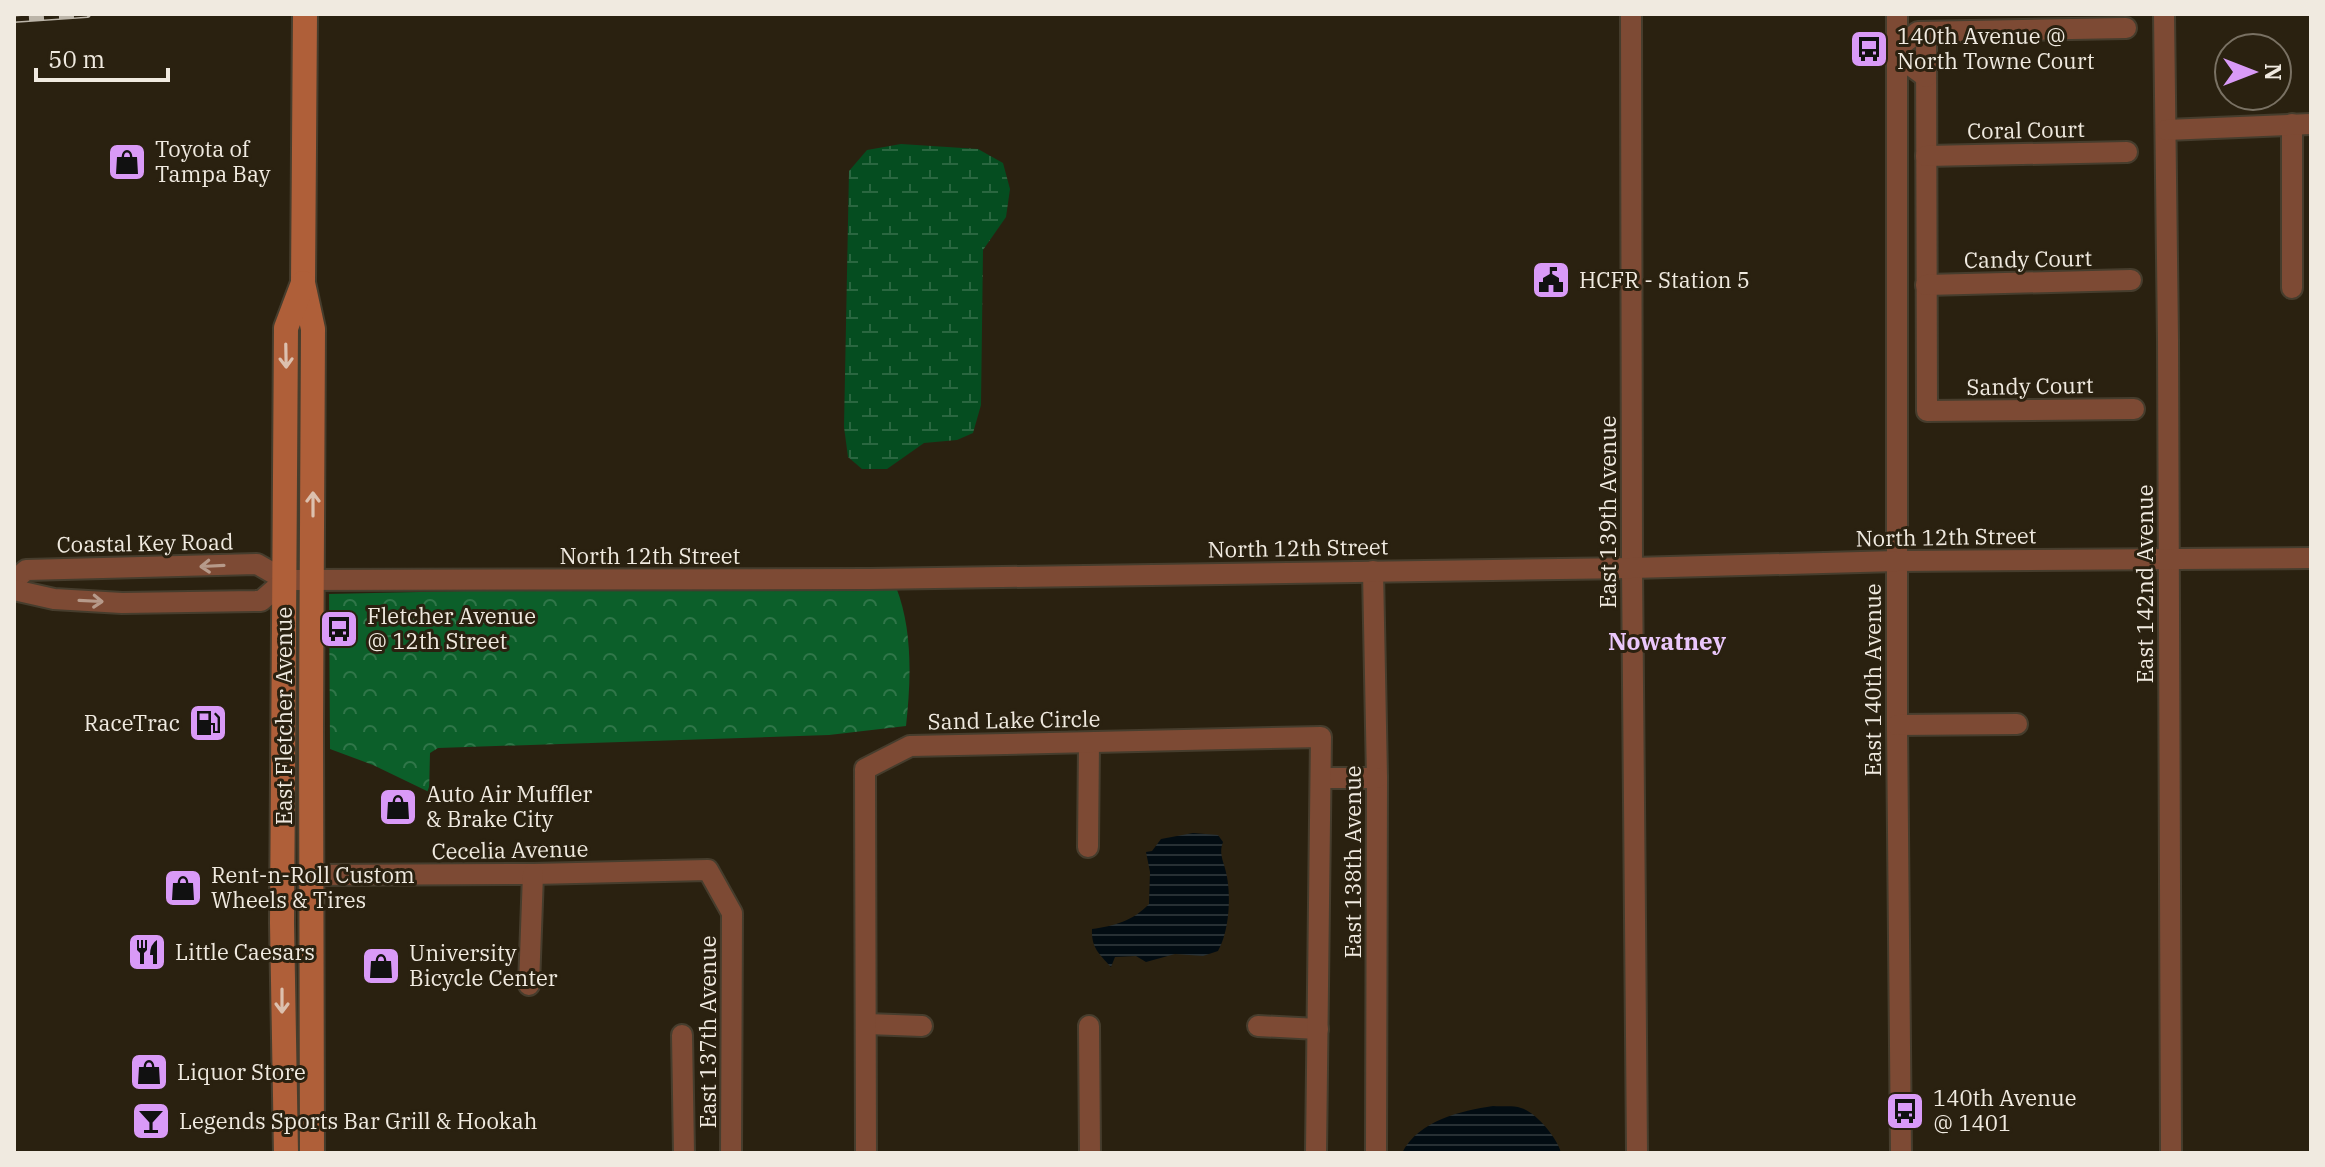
<svg xmlns="http://www.w3.org/2000/svg" width="2325" height="1167" font-family="'IBM Plex Serif',serif">
  <style>
    .forest { fill: url(#forest-crowns) }
    .wetland { fill: url(#wetland-marsh) }
    .water { fill: url(#water-rules) }
    .lines { fill: none; stroke-linecap: round; stroke-linejoin: round }
    .street-casing { stroke: #463d2d; stroke-width: 24 }
    .secondary-casing { stroke: #463d2d; stroke-width: 28 }
    .street { stroke: #7d4a34; stroke-width: 20 }
    .secondary { stroke: #af5f39; stroke-width: 24 }
    .rail-casing { stroke: #bcb5a9; stroke-width: 8 }
    .rail { stroke: #2a2110; stroke-width: 5; stroke-dasharray: 15; stroke-linecap: butt }
    .oneway { stroke: #dcc0ae }
    .oneway2 { stroke: #b69a8a }
    .labels { text-anchor: middle; stroke-width: 6; stroke-linejoin: round; paint-order: stroke }
    .poi-label { font-size: 22px; fill: #f0eae0; stroke: #2a2110; text-anchor: start }
    .street-label { font-size: 22px; fill: #f0eae0; stroke: #2a2110 }
    .neighbourhood-label { font-size: 24px; font-weight: bold; fill: #eac7fb; stroke: #2a2110 }
  </style>
  <defs>
    <pattern id="forest-crowns" width="20" height="18" patternUnits="userSpaceOnUse" patternTransform="scale(2)"><rect width="20" height="18" fill="#0c5f2a"/><path d="M2 6a3 3 0 1 1 6 0M12 15a3 3 0 1 1 6 0" fill="none" stroke="#307649"/></pattern>
    <pattern id="wetland-marsh" width="20" height="14" patternUnits="userSpaceOnUse" patternTransform="scale(2)"><rect width="20" height="14" fill="#054d20"/><path d="M1 5h8M5 5V1M11 12h8M15 12V8" fill="none" stroke="#2a6740"/></pattern>
    <pattern id="water-rules" width="6" height="5" patternUnits="userSpaceOnUse" patternTransform="scale(2)"><rect width="6" height="5" fill="#020c12"/><path d="M0 2.5h6" fill="none" stroke="#273034"/></pattern>
  </defs>
  <rect width="100%" height="100%" fill="#2a2110"/>
  <!-- forest -->
  <path class="forest" d="M 896,587 C 913,630 911,681 906,726 L 829,735 L 438,748 L 430,753 L 429,792 L 373,765 L 330,749 L 329,594 L 562,589 Z"/>
  <!-- wetland -->
  <polygon class="wetland" points="901,144 978,149 1003,163 1010,189 1006,217 983,250 981,405 973,433 957,440 924,443 887,469 862,469 848,457 844,427 849,171 867,150"/>
  <!-- water -->
  <g class="water">
    <path d="M 1193,833 L 1218,835 L 1223,842 C 1218,855 1225,863 1227,877 C 1231,899 1229,932 1218,951 L 1203,956 L 1175,954 L 1146,962 L 1136,956 L 1115,957 L 1111,967 C 1099,954 1091,947 1092,929 C 1114,926 1133,921 1149,904 L 1150,872 L 1146,852 L 1152,851 L 1161,839 Z"/>
    <path d="M 1493,1106 C 1502,1107 1513,1105 1521,1108 C 1536,1112 1558,1139 1561,1153 L 1402,1153 C 1419,1120 1461,1111 1493,1106 Z"/>
  </g>
  <g class="lines">
    <defs>
      <g id="street">
        <polyline points="1631,14 1632,568 1637,1153"/>
        <polyline points="1897,14 1897,725 1901,1153"/>
        <polyline points="2164,14 2168,340 2171,1153"/>
        <polyline points="1926,32 1927,411 2134,409"/>
        <polyline points="1926,77 1907,63 1896,49 1918,32 2126,28"/>
        <polyline points="2292,124 2292,288"/>
        <polyline points="2166,130 2311,124"/>
        <polyline points="1926,156 2127,152"/>
        <polyline points="1926,285 2131,280"/>
        <polyline points="1373,571 1377,778 1376,1153"/>
        <polyline points="285,580 870,579 1632,568 1897,561 2311,558"/>
        <polyline points="14,581 26,570 257,564 285,580"/>
        <polyline points="14,590 54,599 122,603 261,601 285,580"/>
        <polyline points="1897,725 2017,724"/>
        <polyline points="1321,778 1377,778"/>
        <polyline points="1088,847 1089,743"/>
        <polyline points="312,875 533,874 708,870 732,913 731,1153"/>
        <polyline points="529,985 533,874"/>
        <polyline points="867,1024 922,1026"/>
        <polyline points="1089,1026 1090,1153"/>
        <polyline points="1258,1026 1318,1029"/>
        <polyline points="682,1035 684,1153"/>
        <polyline points="866,1153 865,769 910,746 1321,737 1316,1153"/>
      </g>
      <g id="secondary">
        <polyline points="305,14 303,283 313,329 311,727 312,1153"/>
        <polyline points="286,1153 282,923 286,328 303,283"/>
      </g>
    </defs>
    <!-- street casing -->
    <use href="#street" class="street-casing"/>
    <!-- secondary casing -->
    <use href="#secondary" class="secondary-casing"/>
    <!-- street -->
    <use href="#street" class="street"/>
    <!-- secondary -->
    <use href="#secondary" class="secondary"/>
    <defs>
      <polyline id="rail" points="14,19 87,14"/>
    </defs>
    <!-- rail casing -->
    <use href="#rail" class="rail-casing"/>
    <!-- rail -->
    <use href="#rail" class="rail"/>
  </g>
  <!-- one-way arrows -->
  <defs><path id="oneway-shaft" d="M-6 0H5M1.5-3L5.5 0L1.5 3" fill="none" stroke-width="1.6" stroke-linecap="round" stroke-linejoin="round" transform="scale(2)"/></defs>
  <g class="oneway">
    <use href="#oneway-shaft" transform="translate(286 356) rotate(89)"/>
    <use href="#oneway-shaft" transform="translate(313 504) rotate(-90)"/>
    <use href="#oneway-shaft" transform="translate(282 1001) rotate(90)"/>
  </g>
  <g class="oneway2">
    <use href="#oneway-shaft" transform="translate(212 566) rotate(177)"/>
    <use href="#oneway-shaft" transform="translate(91 601) rotate(3)"/>
  </g>
  <!-- icons -->
  <defs>
    <symbol id="bus-square" viewBox="-11 -11 22 22"><rect x="-9" y="-9" width="18" height="18" rx="4" fill="#d99af7" stroke="#2a2110"/><path d="M-5-6H5V4H4V6H2V4H-2V6H-4V4H-5ZM-3.5-4V0h7V-4ZM-3.5 1.2v1.5H-2V1.2ZM2 1.2v1.5H3.5V1.2Z" fill="#111"/></symbol>
    <symbol id="shop-square" viewBox="-11 -11 22 22"><rect x="-9" y="-9" width="18" height="18" rx="4" fill="#d99af7" stroke="#2a2110"/><path d="M-5-2.5h2.3a2.7 3.5 0 0 1 5.4 0H5L5.5 6h-11ZM-1.5-2.5h3a1.5 2.3 0 0 0-3 0Z" fill="#111"/></symbol>
    <symbol id="civic-square" viewBox="-11 -11 22 22"><rect x="-9" y="-9" width="18" height="18" rx="4" fill="#d99af7" stroke="#2a2110"/><path d="M-.6-6.5H3V-4.5H.6V-3L4-1V1h2V6H-6V1h2V-1L-.6-3ZM-1.2 2.5V6h2.4V2.5Z" fill="#111"/></symbol>
    <symbol id="fuel-square" viewBox="-11 -11 22 22"><rect x="-9" y="-9" width="18" height="18" rx="4" fill="#d99af7" stroke="#2a2110"/><path d="M-5.5-6h7V0h2V4h1.3V-2.5L3-4.5l.8-.8L6-3V5H2.5V1h-1V6h-7ZM-4.2-4.7v3.2H.2V-4.7Z" fill="#111"/></symbol>
    <symbol id="restaurant-square" viewBox="-11 -11 22 22"><rect x="-9" y="-9" width="18" height="18" rx="4" fill="#d99af7" stroke="#2a2110"/><path d="M-5-6h1v4h1v-4h1v4h1v-4h1v5L-1.5 .5V6h-2V.5L-5-1ZM5-6V6H3V1.5H1.5Q1.5-4 5-6Z" fill="#111"/></symbol>
    <symbol id="bar-square" viewBox="-11 -11 22 22"><rect x="-9" y="-9" width="18" height="18" rx="4" fill="#d99af7" stroke="#2a2110"/><path d="M-6-5H6L.8 .8V4.5H3.5V6h-7V4.5H-.8V.8Z" fill="#111"/></symbol>
  </defs>
  <g fill-rule="evenodd">
    <use href="#bus-square" x="1847" y="27" width="44" height="44"/>
    <use href="#shop-square" x="105" y="140" width="44" height="44"/>
    <use href="#civic-square" x="1529" y="258" width="44" height="44"/>
    <use href="#bus-square" x="317" y="607" width="44" height="44"/>
    <use href="#fuel-square" x="186" y="701" width="44" height="44"/>
    <use href="#shop-square" x="376" y="785" width="44" height="44"/>
    <use href="#shop-square" x="161" y="866" width="44" height="44"/>
    <use href="#restaurant-square" x="125" y="930" width="44" height="44"/>
    <use href="#shop-square" x="359" y="944" width="44" height="44"/>
    <use href="#shop-square" x="127" y="1050" width="44" height="44"/>
    <use href="#bus-square" x="1883" y="1089" width="44" height="44"/>
    <use href="#bar-square" x="129" y="1099" width="44" height="44"/>
  </g>
  <g class="labels">
    <!-- poi labels -->
    <g class="poi-label">
      <text x="1897" y="44">140th Avenue @<tspan x="1897" dy="25">North Towne Court</tspan></text>
      <text x="155" y="157">Toyota of<tspan x="155" dy="25">Tampa Bay</tspan></text>
      <text x="1579" y="288">HCFR - Station 5</text>
      <text x="367" y="624">Fletcher Avenue<tspan x="367" dy="25">@ 12th Street</tspan></text>
      <text x="180" y="731" text-anchor="end">RaceTrac</text>
      <text x="426" y="802">Auto Air Muffler<tspan x="426" dy="25">&amp; Brake City</tspan></text>
      <text x="211" y="883">Rent-n-Roll Custom<tspan x="211" dy="25">Wheels &amp; Tires</tspan></text>
      <text x="175" y="960">Little Caesars</text>
      <text x="409" y="961">University<tspan x="409" dy="25">Bicycle Center</tspan></text>
      <text x="177" y="1080">Liquor Store</text>
      <text x="1933" y="1106">140th Avenue<tspan x="1933" dy="25">@ 1401</tspan></text>
      <text x="179" y="1129">Legends Sports Bar Grill &amp; Hookah</text>
    </g>
    <!-- street labels -->
    <g class="street-label">
      <text transform="translate(2026 130) rotate(-1)" y="8">Coral Court</text>
      <text transform="translate(2028 259) rotate(-1)" y="8">Candy Court</text>
      <text transform="translate(2030 386) rotate(-1)" y="8">Sandy Court</text>
      <text transform="translate(1608 512) rotate(-90)" y="8">East 139th Avenue</text>
      <text transform="translate(1946 537) rotate(-1)" y="8">North 12th Street</text>
      <text transform="translate(145 543) rotate(-1)" y="8">Coastal Key Road</text>
      <text transform="translate(1298 548) rotate(-1)" y="8">North 12th Street</text>
      <text x="650" y="564">North 12th Street</text>
      <text transform="translate(2145 584) rotate(-90)" y="8">East 142nd Avenue</text>
      <text transform="translate(1873 680) rotate(-90)" y="8">East 140th Avenue</text>
      <text transform="translate(284 716) rotate(-90)" y="8">East Fletcher Avenue</text>
      <text transform="translate(1014 720) rotate(-1)" y="8">Sand Lake Circle</text>
      <text transform="translate(510 850) rotate(-1)" y="8">Cecelia Avenue</text>
      <text transform="translate(1353 862) rotate(-90)" y="8">East 138th Avenue</text>
      <text transform="translate(708 1032) rotate(-90)" y="8">East 137th Avenue</text>
    </g>
    <!-- neighbourhood labels -->
    <g class="neighbourhood-label">
      <text x="1667" y="650">Nowatney</text>
    </g>
  </g>
  <!-- border -->
  <rect width="2325" height="1167" fill="none" stroke="#f0eae0" stroke-width="32"/>
  <!-- north arrow -->
  <g transform="translate(2253 72) rotate(90)"><circle r="38" fill="#2a2110" stroke="#797163" stroke-width="2"/>
  <path d="M0-6L14 30L0 20L-14 30Z" fill="#d99af7"/>
  <text y="-12" font-size="22" font-weight="bold" text-anchor="middle" fill="#f0eae0">N</text>
  </g>
  <!-- scale -->
  <path d="M36 68v12h132v-12" fill="none" stroke="#f0eae0" stroke-width="4"/>
  <text x="48" y="68" font-size="24" fill="#f0eae0" stroke="#2a2110" stroke-width="6" paint-order="stroke">50 m</text>
</svg>
